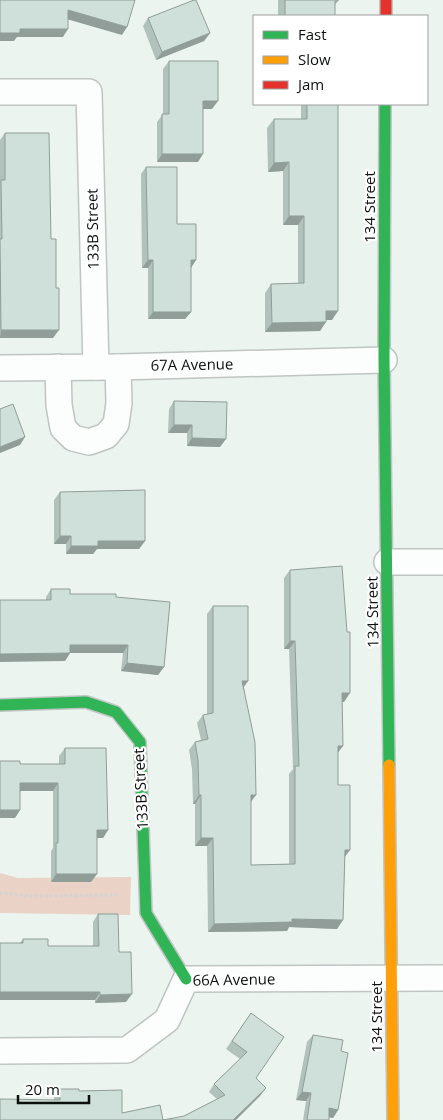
<svg xmlns="http://www.w3.org/2000/svg" width="443" height="1120" font-family="'Open Sans',sans-serif">
  <style>
    .green { fill: #ead3c6 }
    .lines { fill: none; stroke-linecap: round; stroke-linejoin: round }
    .street-casing { stroke: #bfc5c2; stroke-width: 28 }
    .fast-casing { stroke: #bfc5c2; stroke-width: 14 }
    .slow-casing { stroke: #bfc5c2; stroke-width: 14 }
    .jam-casing { stroke: #bfc5c2; stroke-width: 14 }
    .path { stroke: #d1d4d2; stroke-width: 3; stroke-dasharray: 2.5 2.5; stroke-linecap: butt }
    .street { stroke: #fcfdfd; stroke-width: 25 }
    .fast { stroke: #30b455; stroke-width: 11 }
    .slow { stroke: #ff9f0a; stroke-width: 11 }
    .jam { stroke: #e5322d; stroke-width: 11 }
    .wall { fill: #b1c1bb }
    .shaded-wall { fill: #909d98 }
    .building { fill: #cee0d9; stroke: #909d98 }
    .labels { text-anchor: middle; stroke-width: 4.5; stroke-linejoin: round; paint-order: stroke }
    .street-label { font-size: 15px; fill: #0b100f; stroke: #fff }
  </style>
  <rect width="100%" height="100%" fill="#ecf4f0"/>
  <!-- green -->
  <polygon class="green" points="0,873 18,878 131,877 130,915 0,913"/>
  <g class="lines">
    <defs>
      <g id="street">
        <polyline points="0,92 89,92 96,367"/>
        <polyline points="58,367 59,405 63,428 73,438 89,442 106,436 116,424 119,403 118,367"/>
        <polyline points="0,368 118,367 384,360"/>
        <polyline points="387,562 443,562"/>
        <polyline points="0,1051 127,1050 167,1020 186,979 443,978"/>
      </g>
      <g id="fast">
        <polyline points="385,104 384,360 389,765"/>
        <polyline points="0,705 86,702 116,712 140,742 146,913 186,979"/>
      </g>
      <polyline id="slow" points="389,765 393,1120"/>
      <polyline id="jam" points="386,0 386,16"/>
    </defs>
    <!-- street casing -->
    <use href="#street" class="street-casing"/>
    <!-- fast casing -->
    <use href="#fast" class="fast-casing"/>
    <!-- slow casing -->
    <use href="#slow" class="slow-casing"/>
    <!-- jam casing -->
    <use href="#jam" class="jam-casing"/>
    <!-- path -->
    <polyline class="path" points="0,893 29,896 119,895"/>
    <!-- street -->
    <use href="#street" class="street"/>
    <!-- fast -->
    <use href="#fast" class="fast"/>
    <!-- slow -->
    <use href="#slow" class="slow"/>
    <!-- jam -->
    <use href="#jam" class="jam"/>
  </g>
  <!-- wall -->
  <g class="wall">
    <polygon points="278,0 338,0 338,1 335,5 335,16 278,16"/>
    <polygon points="148,18 210,33 204,41 156,60 143,26"/>
    <polygon points="169,61 212,109 203,109 198,162 157,162 157,122 163,114 163,69"/>
    <polygon points="301,104 338,104 332,320 326,320 320,331 265,332 265,293 271,284 298,283 298,225 283,225 283,171 268,172 267,128 274,119 301,119"/>
    <polygon points="5,133 53,338 0,338 0,140"/>
    <polygon points="146,167 196,260 191,267 191,312 185,319 148,319 148,268 142,268 141,174"/>
    <polygon points="174,401 220,447 187,446 187,433 168,433 169,409"/>
    <polygon points="60,492 145,541 139,549 97,549 93,554 66,554 66,544 54,544 54,500"/>
    <polygon points="290,570 344,702 342,702 338,753 338,785 345,857 343,920 337,929 289,927 287,931 208,932 207,846 195,846 195,804 193,804 192,769 189,750 195,742 201,740 197,723 203,715 207,714 207,614 213,606 248,681 244,687 256,795 251,801 251,865 289,864 289,774 293,769 289,649 284,649 284,578"/>
    <polygon points="51,589 70,594 116,597 164,667 158,675 121,671 123,653 70,653 65,661 46,600 46,597"/>
    <polygon points="65,748 108,830 103,838 97,838 97,874 91,882 51,882 51,851 53,848 53,791 20,791 20,810 15,818 0,818 20,764 59,764 59,756"/>
    <polygon points="98,914 119,952 126,1002 95,1003 95,1000 20,943 23,939 48,946 93,946 93,922"/>
    <polygon points="251,1013 256,1078 260,1096 184,1116 217,1099 209,1092 214,1084 240,1059 226,1049"/>
    <polygon points="313,1035 341,1051 338,1110 333,1118 329,1117 329,1120 303,1120 306,1101 296,1100 307,1042"/>
    <polygon points="60,1089 79,1091 122,1113 54,1100 54,1097"/>
  </g>
  <!-- shaded-wall -->
  <g class="shaded-wall">
    <polygon points="68,10 127,27 122,35 63,18"/>
    <polygon points="20,29 68,29 63,37 17,37 14,41 0,41 0,33"/>
    <polygon points="210,33 204,41 156,60 162,52"/>
    <polygon points="203,101 218,101 212,109 198,109"/>
    <polygon points="162,154 203,154 198,162 157,162"/>
    <polygon points="289,162 283,171 268,172 274,163"/>
    <polygon points="289,216 304,216 298,225 283,225"/>
    <polygon points="148,260 153,260 148,268 142,268"/>
    <polygon points="191,260 196,260 191,268"/>
    <polygon points="326,311 338,311 332,320 320,320"/>
    <polygon points="153,312 191,312 185,319 148,319"/>
    <polygon points="326,322 320,331 265,332 272,323"/>
    <polygon points="1,330 59,330 53,338 0,338"/>
    <polygon points="174,425 192,425 187,433 168,433"/>
    <polygon points="25,437 20,445 0,453 0,447"/>
    <polygon points="192,438 226,439 220,447 187,446"/>
    <polygon points="60,536 71,536 66,544 54,544"/>
    <polygon points="98,541 145,541 139,549 97,549 93,554 66,554 71,546"/>
    <polygon points="290,641 295,641 289,649 284,649"/>
    <polygon points="70,645 128,645 123,653 65,653"/>
    <polygon points="70,653 65,661 0,662 0,654"/>
    <polygon points="127,663 164,667 158,675 121,671"/>
    <polygon points="242,681 248,681 242,689"/>
    <polygon points="342,693 350,693 344,702 336,702"/>
    <polygon points="338,746 343,746 337,754"/>
    <polygon points="20,783 58,783 53,791 15,791"/>
    <polygon points="199,795 201,795 195,804 193,804"/>
    <polygon points="251,795 256,795 250,803"/>
    <polygon points="0,810 20,810 15,818 0,818"/>
    <polygon points="97,830 108,830 103,838 91,838"/>
    <polygon points="201,838 213,838 207,846 195,846"/>
    <polygon points="345,850 350,850 344,858"/>
    <polygon points="56,874 97,874 91,882 51,882"/>
    <polygon points="292,919 343,920 337,929 289,927 287,931 208,932 214,924"/>
    <polygon points="0,992 100,992 95,1000 0,1000"/>
    <polygon points="132,994 126,1002 95,1003 100,995"/>
    <polygon points="266,1088 260,1096 236,1120 233,1120"/>
    <polygon points="302,1092 311,1093 306,1101 296,1100"/>
    <polygon points="329,1108 338,1110 333,1118 323,1116"/>
  </g>
  <!-- building -->
  <g class="building">
    <polygon points="0,0 135,0 127,27 68,10 68,29 20,29 20,33 0,33"/>
    <polygon points="194,0 196,0 210,33 162,52 148,18"/>
    <polygon points="285,0 338,0 338,1 335,1 335,16 285,16"/>
    <polygon points="169,61 218,61 218,101 203,101 203,154 162,154 162,114 169,114"/>
    <polygon points="307,104 338,104 338,311 326,311 326,322 272,323 271,284 304,283 304,216 289,216 289,162 274,163 274,119 307,119"/>
    <polygon points="5,133 49,133 51,239 56,239 56,288 59,288 59,330 1,330 0,239 2,239 1,180 5,180"/>
    <polygon points="146,167 177,167 177,224 196,224 196,260 191,260 191,312 153,312 153,260 148,260"/>
    <polygon points="174,401 227,402 226,439 192,438 192,425 174,425"/>
    <polygon points="13,404 25,437 0,447 0,409"/>
    <polygon points="145,490 145,541 98,541 98,546 71,546 71,536 60,536 60,492"/>
    <polygon points="342,566 347,632 350,632 350,693 342,693 343,746 338,746 338,785 350,785 350,850 345,850 343,920 292,919 292,922 214,924 213,838 201,838 201,795 199,795 198,760 195,742 208,739 203,715 213,713 213,606 248,606 248,681 242,681 255,742 256,795 251,795 251,865 295,864 295,766 299,766 295,641 290,641 290,570"/>
    <polygon points="51,589 70,589 70,594 116,594 116,597 170,602 164,667 127,663 128,645 70,645 70,653 0,654 0,600 51,600"/>
    <polygon points="65,748 106,748 108,830 97,830 97,874 56,874 56,843 58,843 58,783 20,783 20,810 0,810 0,761 20,761 20,764 65,764"/>
    <polygon points="98,914 118,914 119,952 131,952 132,994 100,995 100,992 0,992 0,943 23,943 23,939 48,939 48,946 99,946"/>
    <polygon points="251,1013 284,1037 256,1078 266,1088 233,1120 163,1120 184,1116 225,1095 214,1084 247,1052 232,1041"/>
    <polygon points="313,1035 343,1040 341,1051 348,1053 338,1110 329,1108 329,1120 307,1120 311,1093 302,1092"/>
    <polygon points="60,1089 79,1089 79,1091 122,1090 122,1113 160,1105 163,1120 0,1120 0,1099 60,1100"/>
  </g>
  <g class="labels">
    <!-- street labels -->
    <g class="street-label">
      <text transform="translate(370 207) rotate(-90)" y="5">134 Street</text>
      <text transform="translate(93 229) rotate(-91)" y="5">133B Street</text>
      <text transform="translate(192 365) rotate(-1)" y="5">67A Avenue</text>
      <text transform="translate(373 612) rotate(-91)" y="5">134 Street</text>
      <text transform="translate(141 789) rotate(-93)" y="5">133B Street</text>
      <text transform="translate(234 980) rotate(-1)" y="5">66A Avenue</text>
      <text transform="translate(377 1017) rotate(-90)" y="5">134 Street</text>
    </g>
  </g>
  <!-- legend -->
  <rect x="253" y="15" width="175" height="90" fill="#ffffff" stroke="#9d9f9f"/>
  <rect x="263" y="31" width="25" height="8" fill="#30b455" stroke="#9d9f9f"/>
  <text x="298" y="40" font-size="15" fill="#0b100f">Fast</text>
  <rect x="263" y="56" width="25" height="8" fill="#ff9f0a" stroke="#9d9f9f"/>
  <text x="298" y="65" font-size="15" fill="#0b100f">Slow</text>
  <rect x="263" y="81" width="25" height="8" fill="#e5322d" stroke="#9d9f9f"/>
  <text x="298" y="90" font-size="15" fill="#0b100f">Jam</text>
  <!-- scale -->
  <path d="M18 1095v8h71v-8" fill="none" stroke="#0b100f" stroke-width="2.5"/>
  <text x="25" y="1095" font-size="15" fill="#0b100f" stroke="#ffffff" stroke-width="4" paint-order="stroke">20 m</text>
</svg>
